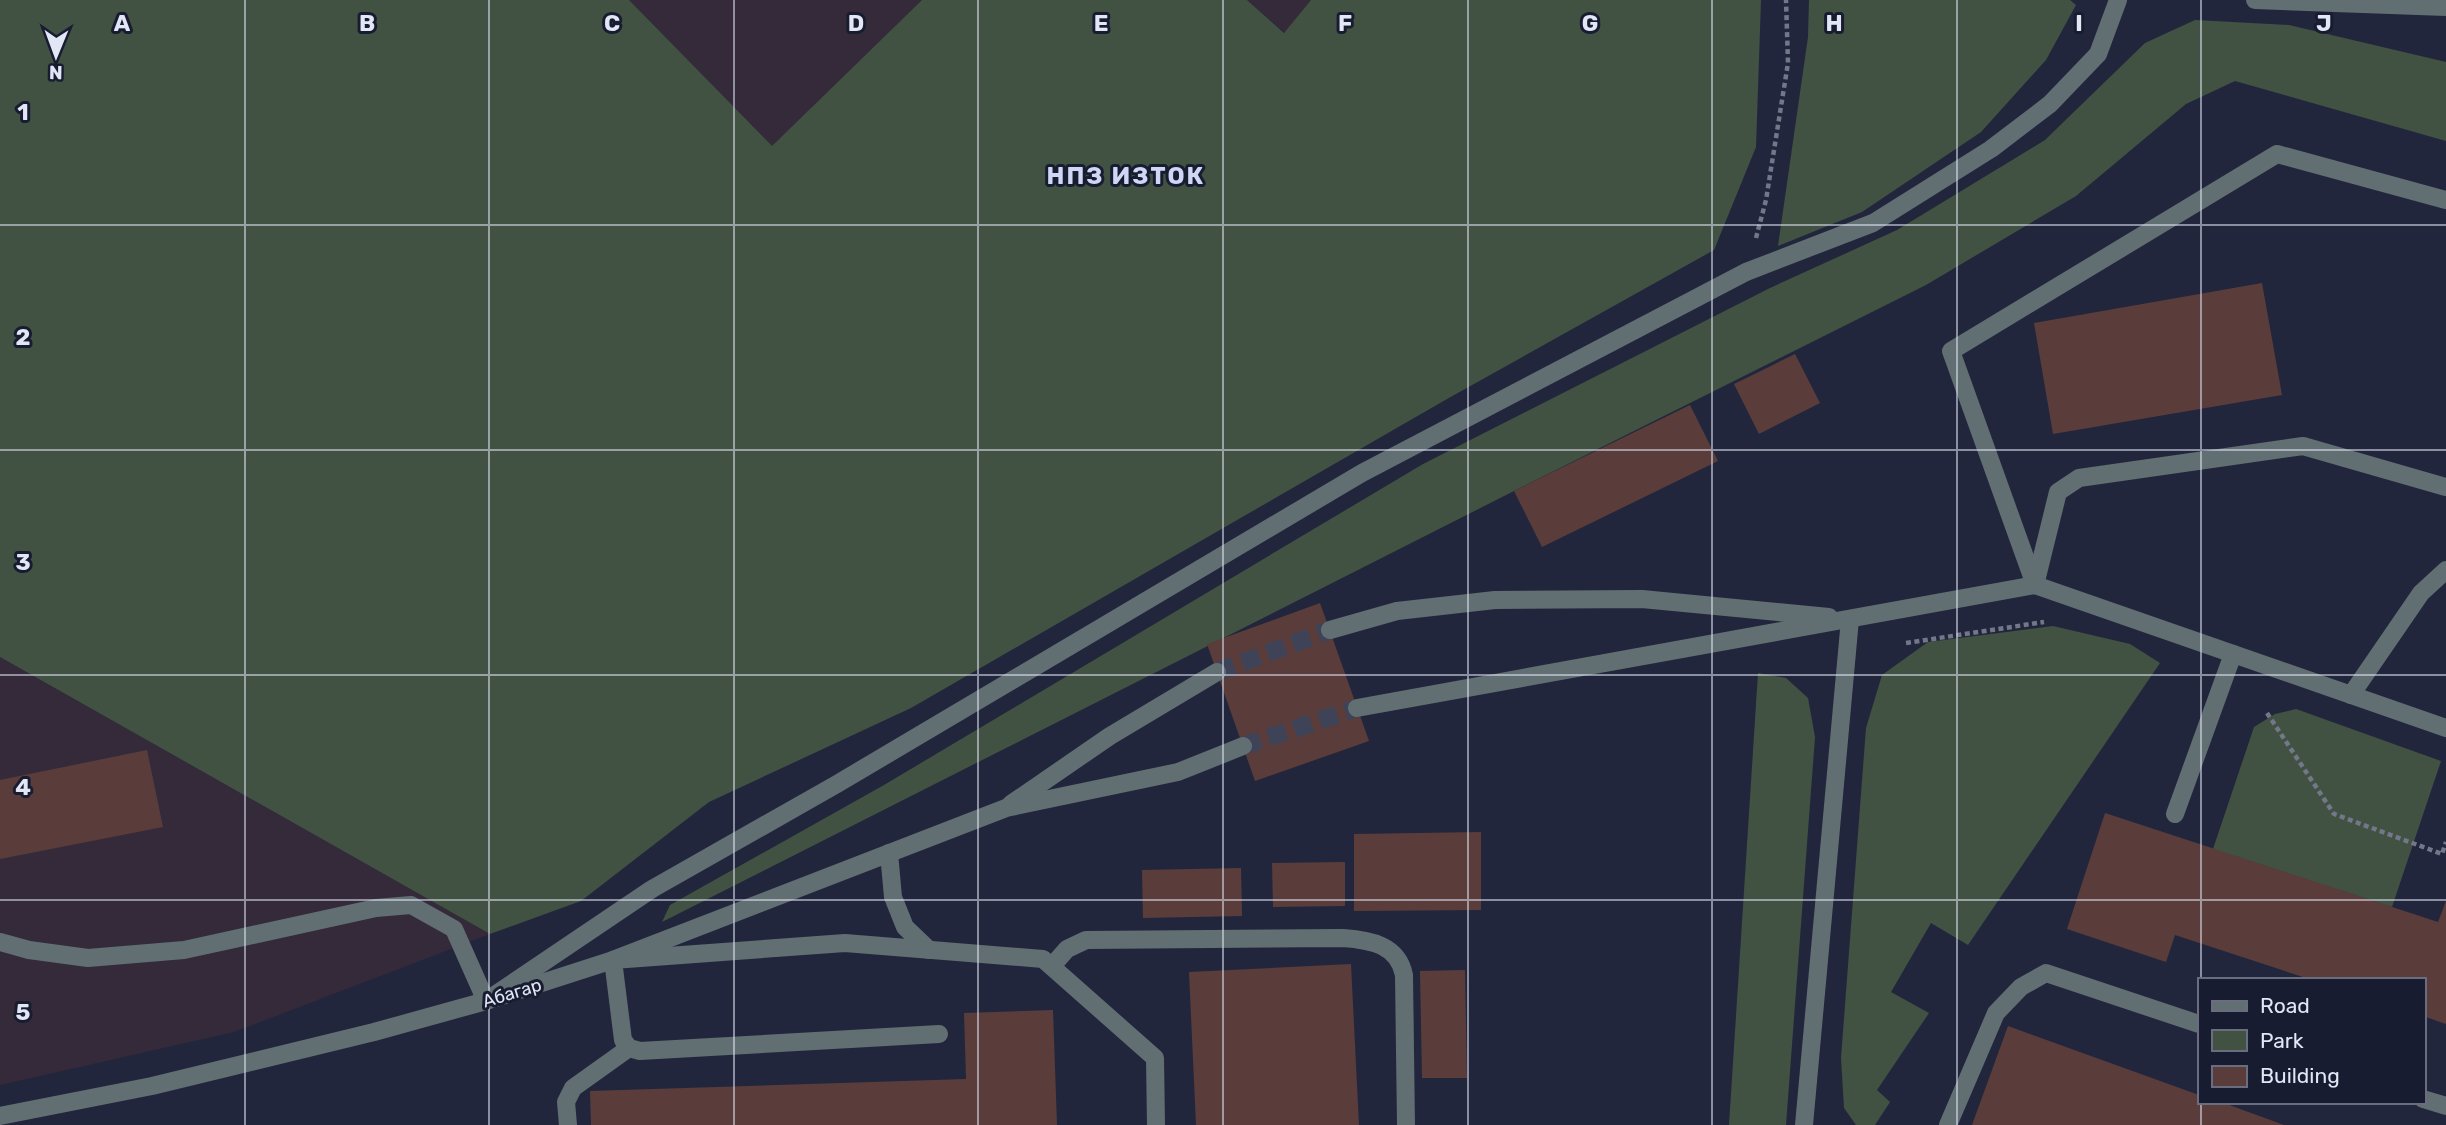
<svg xmlns="http://www.w3.org/2000/svg" width="2446" height="1125" font-family="Rubik,sans-serif">
  <style>
    .industrial { fill: #342a3a }
    .green { fill: #415243 }
    .building { fill: #5a3d3b }
    .lines { fill: none; stroke-linecap: round; stroke-linejoin: round }
    .minor-tunnel { stroke: #3f4358; stroke-width: 18; stroke-dasharray: 18 9; stroke-linecap: butt }
    .path { stroke: #73778a; stroke-width: 4.5; stroke-dasharray: 5 3.5; stroke-linecap: butt }
    .minor { stroke: #616f73; stroke-width: 18 }
    .grid { fill: none; stroke: #e2e6f5; stroke-width: 2; stroke-opacity: 0.55 }
    .labels { text-anchor: middle; stroke-width: 6; stroke-linejoin: round; paint-order: stroke }
    .street-label { font-size: 18px; fill: #e2e6f5; stroke: #181c31 }
    .district-label { font-size: 24px; font-weight: bold; letter-spacing: 2px; fill: #d0d7f4; stroke: #181c31 }
    .grid-label { font-size: 23px; text-anchor: middle; font-weight: bold; fill: #e2e6f5; stroke: #181c31; stroke-width: 6; stroke-linejoin: round; paint-order: stroke }
  </style>
  <rect width="100%" height="100%" fill="#22263c"/>
  <!-- industrial -->
  <g class="industrial">
    <polygon points="629,0 922,0 772,147"/>
    <polygon points="1247,0 1311,0 1285,33"/>
    <polygon points="0,657 490,934 234,1032 0,1085"/>
  </g>
  <!-- green -->
  <g class="green">
    <polygon points="0,0 629,0 772,146 922,0 1247,0 1284,33 1311,0 1761,0 1756,147 1714,250 1447,399 911,708 709,802 581,901 490,934 0,657"/>
    <polygon points="1809,0 2070,0 2076,5 2046,60 1981,132 1862,212 1778,246 1808,37"/>
    <polygon points="2195,20 2289,25 2446,62 2446,141 2235,81 2186,104 2076,196 1926,285 1514,491 662,922 670,905 884,785 1423,464 1770,288 1897,230 2045,140 2145,43"/>
    <polygon points="2053,626 2130,644 2160,663 1968,945 1931,923 1891,992 1929,1013 1877,1090 1890,1102 1875,1125 1856,1125 1844,1108 1841,1058 1866,728 1882,675 1928,642"/>
    <polygon points="1758,673 1786,678 1808,698 1815,737 1786,1125 1729,1125"/>
    <polygon points="2296,709 2441,761 2392,907 2213,849 2254,727 2275,714"/>
  </g>
  <!-- building -->
  <g class="building">
    <polygon points="2262,283 2282,395 2053,434 2034,323"/>
    <polygon points="1795,354 1820,403 1759,434 1734,384"/>
    <polygon points="1690,405 1718,461 1542,547 1514,491"/>
    <polygon points="1320,603 1369,741 1255,781 1207,644"/>
    <polygon points="147,750 163,827 0,859 0,780"/>
    <polygon points="2105,813 2438,922 2446,901 2446,1024 2423,1016 2423,980 2312,980 2175,935 2166,962 2067,929"/>
    <polygon points="1481,832 1481,910 1354,911 1354,834"/>
    <polygon points="1345,862 1345,906 1273,907 1272,863"/>
    <polygon points="1241,868 1242,916 1143,918 1142,870"/>
    <polygon points="1351,964 1359,1125 1196,1125 1189,972"/>
    <polygon points="1465,970 1467,1078 1422,1078 1420,971"/>
    <polygon points="1053,1010 1057,1125 591,1125 590,1091 966,1079 964,1013"/>
    <polygon points="2008,1026 2199,1095 2199,1102 2221,1102 2284,1125 1972,1125"/>
  </g>
  <g class="lines">
    <!-- minor-tunnel -->
    <g class="minor-tunnel">
      <polyline points="1217,672 1330,630"/>
      <polyline points="1243,746 1357,708"/>
    </g>
    <!-- path -->
    <g class="path">
      <polyline points="1756,238 1766,200 1788,63 1786,0"/>
      <polyline points="1906,643 2044,622"/>
      <polyline points="2267,713 2334,814 2442,854 2446,842"/>
    </g>
    <!-- minor -->
    <g class="minor">
      <polyline points="2255,0 2446,7"/>
      <polyline points="2035,585 1951,351 2277,154 2446,200"/>
      <polyline points="2035,585 2058,492 2079,478 2303,446 2446,487"/>
      <polyline points="1330,630 1397,611 1495,600 1642,599 1829,617"/>
      <polyline points="2351,695 2421,593 2446,570"/>
      <polyline points="1357,708 2035,585 2446,728"/>
      <polyline points="1011,804 1110,736 1217,672"/>
      <polyline points="2175,814 2233,654"/>
      <polyline points="889,853 893,897 905,927 929,950"/>
      <polyline points="0,942 29,950 88,958 184,950 376,908 411,905 454,929 486,1001 652,889 837,784 1362,473 1746,272 1873,223 1991,149 2050,104 2098,54 2118,0"/>
      <path d="M 1052,966 L 1067,949 L 1086,940 L 1343,938 C 1371,940 1398,945 1404,975 L 1406,1125"/>
      <polyline points="939,1034 640,1051 629,1048 623,1040 613,960 845,943 1043,959 1155,1058 1156,1125"/>
      <polyline points="2423,1099 2446,1106"/>
      <polyline points="0,1116 152,1086 374,1032 486,1001 613,960 1006,808 1178,772 1243,746"/>
      <polyline points="568,1125 566,1102 573,1088 629,1048"/>
      <polyline points="1804,1125 1850,619"/>
      <polyline points="1948,1125 1996,1013 2021,987 2046,973 2199,1024"/>
    </g>
  </g>
  <!-- grid -->
  <path class="grid" d="M 245,0 L 245,1125M 489,0 L 489,1125M 734,0 L 734,1125M 978,0 L 978,1125M 1223,0 L 1223,1125M 1468,0 L 1468,1125M 1712,0 L 1712,1125M 1957,0 L 1957,1125M 2201,0 L 2201,980M 0,225 L 2446,225M 0,450 L 2446,450M 0,675 L 2446,675M 0,900 L 2446,900M 2201,1102 L 2201,1125"/>
  <g class="labels">
    <!-- street labels -->
    <g class="street-label">
      <text transform="translate(512 993) rotate(-17)" y="6">Абагар</text>
    </g>
    <!-- district labels -->
    <g class="district-label">
      <text x="1126" y="184">НПЗ ИЗТОК</text>
    </g>
  </g>
  <g class="grid-label">
    <text x="122" y="31">A</text>
    <text x="367" y="31">B</text>
    <text x="612" y="31">C</text>
    <text x="856" y="31">D</text>
    <text x="1101" y="31">E</text>
    <text x="1345" y="31">F</text>
    <text x="1590" y="31">G</text>
    <text x="1834" y="31">H</text>
    <text x="2079" y="31">I</text>
    <text x="2324" y="31">J</text>
    <text x="23" y="120">1</text>
    <text x="23" y="345">2</text>
    <text x="23" y="570">3</text>
    <text x="23" y="795">4</text>
    <text x="23" y="1020">5</text>
  </g>
  <!-- legend -->
  <rect x="2198" y="978" width="228" height="126" fill="#181c31" stroke="#696d7f" stroke-width="2"/>
  <rect x="2212" y="1001" width="35" height="10" fill="#616f73" stroke="#696d7f" stroke-width="2"/>
  <text x="2260" y="1013" font-size="21" fill="#e2e6f5">Road</text>
  <rect x="2212" y="1030" width="35" height="21" fill="#415243" stroke="#696d7f" stroke-width="2"/>
  <text x="2260" y="1048" font-size="21" fill="#e2e6f5">Park</text>
  <rect x="2212" y="1066" width="35" height="21" fill="#5a3d3b" stroke="#696d7f" stroke-width="2"/>
  <text x="2260" y="1083" font-size="21" fill="#e2e6f5">Building</text>
  <!-- north arrow -->
  <g transform="translate(56 56) rotate(181)" stroke="#181c31" stroke-width="5" paint-order="stroke">
  <path d="M0-5L12 26L0 18L-12 26Z" fill="#e2e6f5"/>
  <text y="-10" font-size="19" font-weight="bold" text-anchor="middle" fill="#e2e6f5">N</text>
  </g>
</svg>
